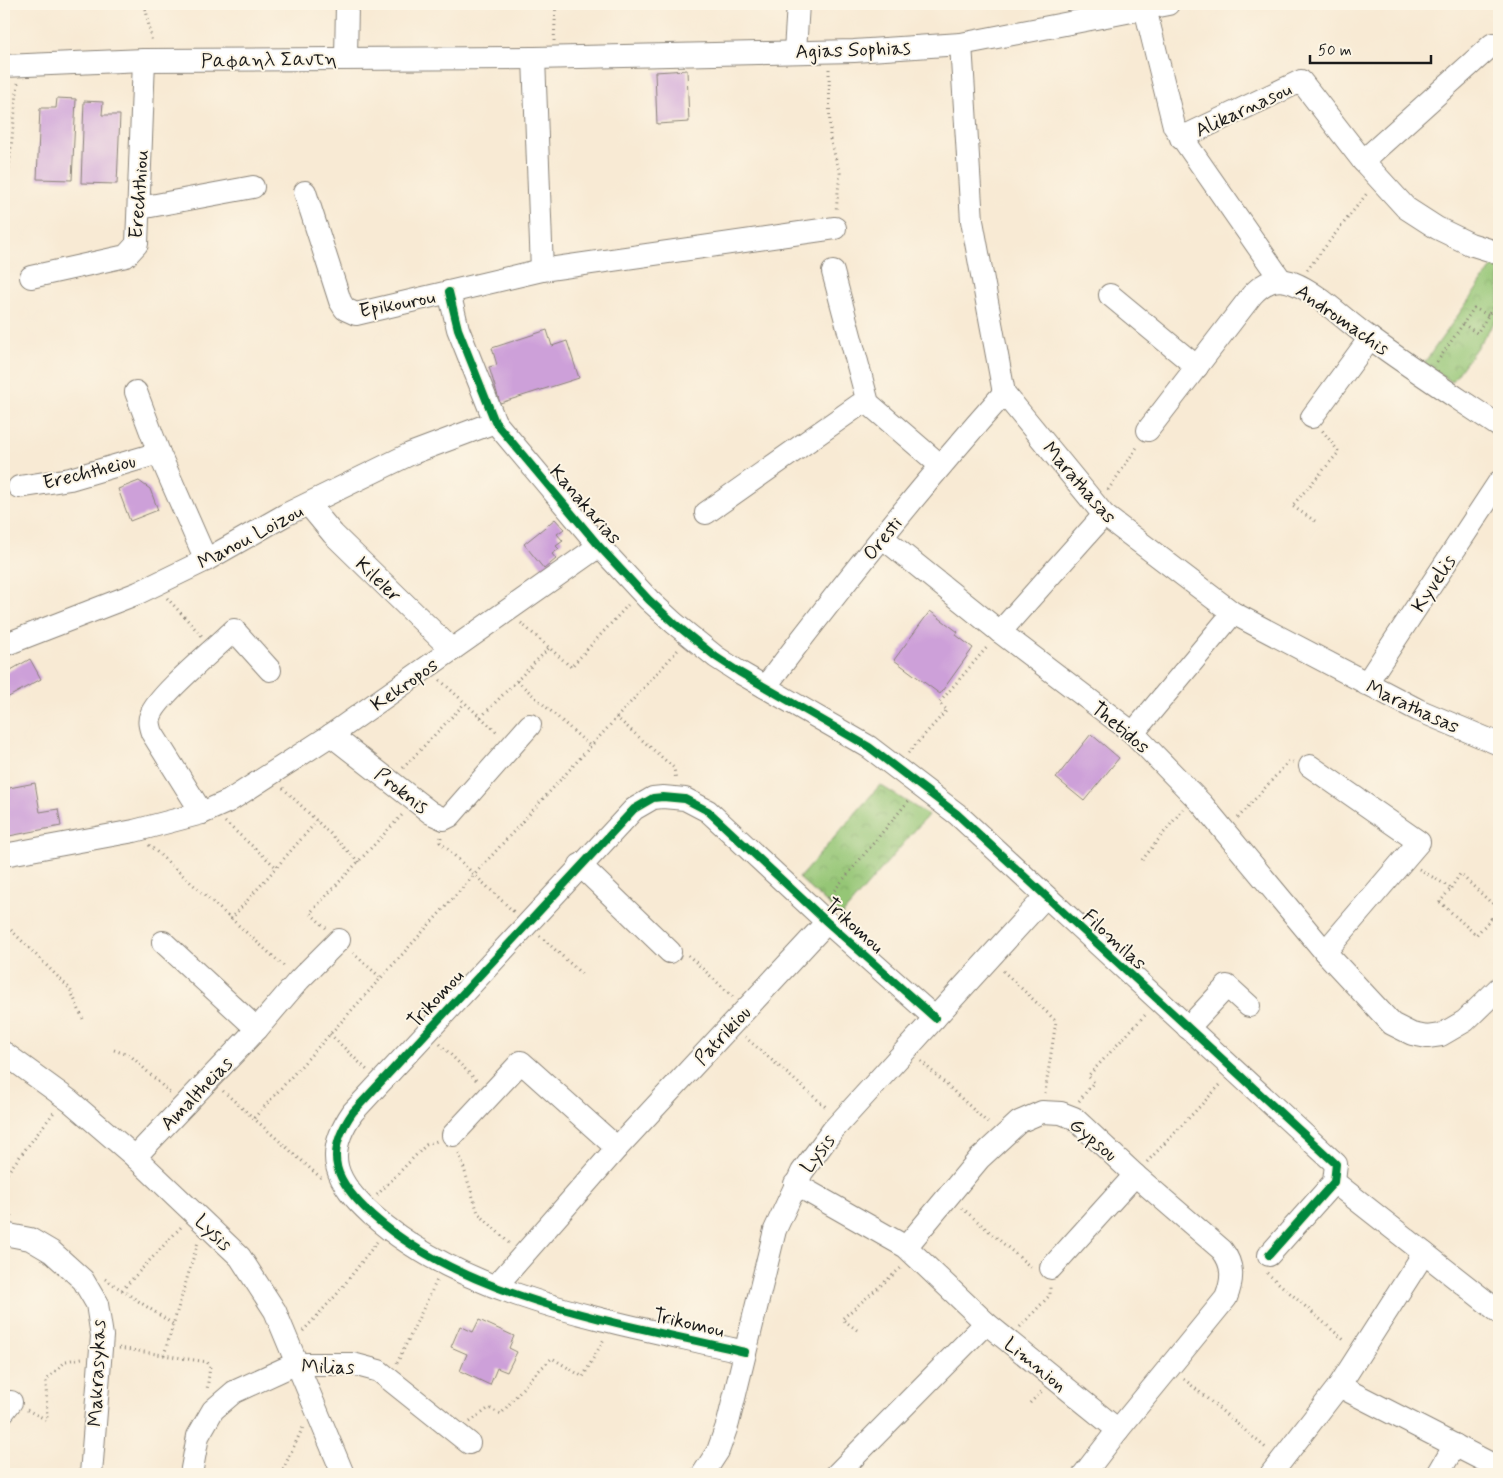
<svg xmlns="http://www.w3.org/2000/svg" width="1503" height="1478" font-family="Mynerve,sans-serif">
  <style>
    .park { fill: url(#park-crowns); stroke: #587149 }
    .building { fill: #cda0d9 }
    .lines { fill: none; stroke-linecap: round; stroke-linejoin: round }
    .minor-casing { stroke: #8a8378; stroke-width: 24 }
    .path { stroke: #8a8378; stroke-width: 3; stroke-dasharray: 1 4; stroke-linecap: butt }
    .minor { stroke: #fff; stroke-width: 22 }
    .cycleway-casing { stroke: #fcf5e5; stroke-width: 11 }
    .cycleway { stroke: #00873e; stroke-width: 8 }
    .labels { text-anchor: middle; stroke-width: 4; stroke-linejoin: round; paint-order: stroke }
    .street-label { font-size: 20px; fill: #1c1c1c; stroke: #fcf5e5 }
  </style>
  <defs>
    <pattern id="park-crowns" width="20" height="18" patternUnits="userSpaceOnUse" patternTransform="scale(1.25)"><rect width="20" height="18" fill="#95c676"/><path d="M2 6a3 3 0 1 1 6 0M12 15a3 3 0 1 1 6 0" fill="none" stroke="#80aa66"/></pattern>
  </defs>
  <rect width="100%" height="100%" fill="#fcf5e5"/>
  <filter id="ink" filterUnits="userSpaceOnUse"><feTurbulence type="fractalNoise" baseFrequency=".02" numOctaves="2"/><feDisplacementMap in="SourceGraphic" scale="10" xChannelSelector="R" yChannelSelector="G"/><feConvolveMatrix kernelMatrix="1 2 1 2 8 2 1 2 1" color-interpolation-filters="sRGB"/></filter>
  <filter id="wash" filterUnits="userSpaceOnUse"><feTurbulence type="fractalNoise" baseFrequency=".0096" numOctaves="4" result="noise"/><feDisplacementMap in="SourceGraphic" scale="20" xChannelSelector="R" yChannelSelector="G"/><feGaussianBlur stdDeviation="1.12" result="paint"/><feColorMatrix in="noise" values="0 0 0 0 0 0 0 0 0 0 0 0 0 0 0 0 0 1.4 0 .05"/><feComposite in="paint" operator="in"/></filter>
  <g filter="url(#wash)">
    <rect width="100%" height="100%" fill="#f8ead4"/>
    <!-- park -->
    <g class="park">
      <polygon points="1493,266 1499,269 1499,316 1452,382 1424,363"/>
      <polygon points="880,785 928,815 841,916 799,878"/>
    </g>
    <g id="blocks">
      <!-- building -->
      <g class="building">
        <polygon points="687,70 689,122 657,124 655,72"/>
        <polygon points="57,98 76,99 72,180 37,179 40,108 56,108"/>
        <polygon points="84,101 103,102 102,115 120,115 117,184 81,183"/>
        <polygon points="547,330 552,346 567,341 579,378 500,403 489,367 497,365 492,348"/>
        <polygon points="139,481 150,489 158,510 130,521 118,489"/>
        <polygon points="555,519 564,529 557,534 563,541 556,546 559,549 552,554 556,559 544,569 524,544"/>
        <polygon points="930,611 958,632 956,635 973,648 940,694 894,660"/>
        <polygon points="30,659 41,679 5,699 4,674"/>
        <polygon points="1091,734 1119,758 1084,801 1056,778"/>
        <polygon points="35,783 40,812 58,809 61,826 4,837 4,789"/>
        <polygon points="479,1320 514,1336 509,1348 517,1352 507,1372 497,1368 490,1385 460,1371 467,1354 451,1347 460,1326 473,1332"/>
      </g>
    </g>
  </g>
  <g filter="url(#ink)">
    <use href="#blocks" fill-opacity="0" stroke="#8a8378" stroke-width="1"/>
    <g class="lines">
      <defs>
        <g id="minor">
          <polyline points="1145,8 1174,126 1281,280"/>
          <polyline points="961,44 972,221 1004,393 1104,515 1233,613 1418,710 1499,744"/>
          <polyline points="795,51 798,4"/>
          <polyline points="346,58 347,4"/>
          <polyline points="534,58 542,270"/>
          <polyline points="4,66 144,60 534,58 854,51 961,44 1168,4"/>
          <polyline points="1181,138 1301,81 1363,161 1406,208 1437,228 1470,244 1499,253"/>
          <polyline points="1363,161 1493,44"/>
          <polyline points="305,192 340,301 345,309 356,314 542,270 835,228"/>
          <polyline points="140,208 253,187"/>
          <polyline points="833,272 868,403 940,465"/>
          <polyline points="31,277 126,256 137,244 144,60"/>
          <polyline points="449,292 458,329 495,422 599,546 649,600 674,623 716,657 739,672 869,747 957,814 1336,1164 1334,1182 1269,1255"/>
          <polyline points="1110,295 1197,367"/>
          <polyline points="136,392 159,453 206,560"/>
          <polyline points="1312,417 1370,338"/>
          <path d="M 1148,430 L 1252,295 C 1263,283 1276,276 1293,283 C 1319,293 1346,322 1370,338 C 1412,369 1456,397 1499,426"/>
          <polyline points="19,487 70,479 159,453"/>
          <polyline points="309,505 333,534 452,650"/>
          <polyline points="706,513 859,405 868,403"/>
          <polyline points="883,538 1000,632 1133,733 1202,804 1325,952 1392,1024 1412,1034 1427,1037 1441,1035 1465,1021 1499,988"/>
          <polyline points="1000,632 1104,515"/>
          <polyline points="4,645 138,593 206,560 285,515 410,454 495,422"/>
          <polyline points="1366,684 1499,482"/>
          <path d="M 765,687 C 841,586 920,488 1004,393"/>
          <polyline points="1133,733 1233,613"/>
          <polyline points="331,735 431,813 444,819 450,816 530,725"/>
          <polyline points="1310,766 1419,842 1325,952"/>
          <path d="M 202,813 L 152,733 C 150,727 148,721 151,715 C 157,696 217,647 234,630 L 270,670"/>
          <polyline points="4,855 134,831 202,813 229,801 331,735 599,546"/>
          <polyline points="580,865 670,952"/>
          <polyline points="163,942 257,1029"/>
          <polyline points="1188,1028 1227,986 1249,1006"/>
          <polyline points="4,1053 70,1101 135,1157 240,1257 275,1311 343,1474"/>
          <polyline points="453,1135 521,1062 617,1148"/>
          <polyline points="135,1157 257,1029 299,980 339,940"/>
          <polyline points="1334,1182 1499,1312"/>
          <path d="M 795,1184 L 906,1247 L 986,1323 L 1118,1430 L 1226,1298 C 1233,1280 1234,1265 1222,1250 L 1135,1175 L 1074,1118 L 1061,1113 L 1042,1112 L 1019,1122 L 979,1159 L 906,1247"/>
          <polyline points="4,1234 30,1239 52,1252 83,1280 97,1304 102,1336 91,1474"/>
          <polyline points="1051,1268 1135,1175"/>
          <polyline points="496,1286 617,1148 827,922"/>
          <path d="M 745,1352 C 623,1323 468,1301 372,1215 C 336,1182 322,1156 353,1112 L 634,809 L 653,798 L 663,797 L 685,799 L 708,811 L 827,922 L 935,1018"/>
          <polyline points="1339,1386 1499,1468"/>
          <polyline points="4,1411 11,1402"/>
          <polyline points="191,1474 198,1436 213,1410 234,1392 295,1364 353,1364 379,1371 469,1443"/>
          <polyline points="703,1474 718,1451 728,1423 775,1230 802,1172 833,1130 1045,897"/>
          <polyline points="837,1474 986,1323"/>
          <polyline points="1084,1474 1118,1430"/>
          <polyline points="1271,1474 1339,1386 1424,1253"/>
          <polyline points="1438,1474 1455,1445"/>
        </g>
      </defs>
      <!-- minor casing -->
      <use href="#minor" class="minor-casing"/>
      <!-- path -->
      <g class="path">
        <polyline points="145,4 152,43"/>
        <polyline points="554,41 556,4"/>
        <polyline points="829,69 830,139 840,173 836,211"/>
        <polyline points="4,213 18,83"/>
        <polyline points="1307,270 1368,192"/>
        <polyline points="1463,324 1477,333 1499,298"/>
        <polyline points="1437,362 1474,308 1488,315"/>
        <polyline points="1108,490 1138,446"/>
        <polyline points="1315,521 1292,506 1339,452 1322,430"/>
        <polyline points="167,598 202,636"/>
        <polyline points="521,623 571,667 628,605"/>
        <polyline points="440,680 498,733"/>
        <polyline points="517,681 590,746"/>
        <polyline points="481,717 549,648"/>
        <polyline points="616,717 674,768 676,780"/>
        <polyline points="908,753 947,710 939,703 988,646"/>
        <polyline points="403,768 465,703"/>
        <polyline points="283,788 359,862"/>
        <polyline points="1238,818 1289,761 1293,762"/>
        <polyline points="225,822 276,867"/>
        <polyline points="441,837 440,842 515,913"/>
        <polyline points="149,845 286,968"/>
        <polyline points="1142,860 1183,809"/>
        <polyline points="1419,869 1451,888 1440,902 1476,935 1491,919 1499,919"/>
        <polyline points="1451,888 1460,874 1499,910 1491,919"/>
        <polyline points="828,898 910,799"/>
        <polyline points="231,919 317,821"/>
        <polyline points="4,923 70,989 83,1019"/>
        <polyline points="326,928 310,913 403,814"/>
        <polyline points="540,936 584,976"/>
        <polyline points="353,953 381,978"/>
        <polyline points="688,955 733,997"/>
        <polyline points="1003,971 1056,1021 1045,1093"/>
        <polyline points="330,1034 367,1070"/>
        <polyline points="745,1037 827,1108"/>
        <polyline points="440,1044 478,1082"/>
        <polyline points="114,1050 131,1056 170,1093"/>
        <polyline points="921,1061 990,1125"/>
        <polyline points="223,1091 321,1178"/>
        <polyline points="1079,1101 1094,1082 1088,1076 1146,1014"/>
        <polyline points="254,1118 678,650"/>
        <polyline points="459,1153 478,1213 509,1243"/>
        <polyline points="1147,1162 1222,1083"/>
        <polyline points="4,1177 55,1111"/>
        <polyline points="377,1195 426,1145 437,1141"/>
        <polyline points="4,1203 12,1216"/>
        <polyline points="962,1208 1033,1269"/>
        <polyline points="1267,1273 1345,1341"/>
        <polyline points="105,1279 173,1324"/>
        <polyline points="122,1290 181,1227"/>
        <polyline points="1020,1327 1050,1295 1050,1285"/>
        <polyline points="857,1330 842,1319 902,1267"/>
        <polyline points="303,1331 338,1293 377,1242"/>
        <polyline points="119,1348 207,1362 210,1366 207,1390"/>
        <polyline points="164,1355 198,1242"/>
        <polyline points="397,1363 437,1280"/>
        <polyline points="1184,1379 1267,1449"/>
        <polyline points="1030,1403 1042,1391"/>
        <polyline points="27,1410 47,1420 46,1380 66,1361 82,1358"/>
        <polyline points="470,1422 489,1408 501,1414 532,1377 552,1358 583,1377 604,1339"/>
        <polyline points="281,1474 303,1427"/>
      </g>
      <!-- minor -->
      <use href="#minor" class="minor"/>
      <defs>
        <g id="cycleway">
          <polyline points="449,292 458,329 495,422 599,546 649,600 674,623 716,657 739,672 869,747 957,814 1336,1164 1334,1182 1269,1255"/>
          <path d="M 745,1352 C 623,1323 468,1301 372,1215 C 336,1182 322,1156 353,1112 L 634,809 L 653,798 L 663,797 L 685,799 L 708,811 L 827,922 L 935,1018"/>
        </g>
      </defs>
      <!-- cycleway casing -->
      <use href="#cycleway" class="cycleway-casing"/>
      <!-- cycleway -->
      <use href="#cycleway" class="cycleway"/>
    </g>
  </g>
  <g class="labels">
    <!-- street labels -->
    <g class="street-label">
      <text transform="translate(853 49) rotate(-2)" y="7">Agias Sophias</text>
      <text transform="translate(269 59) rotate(-1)" y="7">Ραφαηλ Σαντη</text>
      <text transform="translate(1243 109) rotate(-25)" y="7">Alikarnasou</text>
      <text transform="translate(138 194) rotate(-86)" y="7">Erechthiou</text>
      <text transform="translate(397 303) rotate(-11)" y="7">Epikourou</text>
      <text transform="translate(1343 319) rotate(35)" y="7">Andromachis</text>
      <text transform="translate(89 471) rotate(-14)" y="7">Erechtheiou</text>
      <text transform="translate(1080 482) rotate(49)" y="7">Marathasas</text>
      <text transform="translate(586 504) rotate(49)" y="7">Kanakarias</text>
      <text transform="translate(250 536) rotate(-28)" y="7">Manou Loizou</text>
      <text transform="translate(882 538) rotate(-51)" y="7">Oresti</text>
      <text transform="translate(379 579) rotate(44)" y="7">Kileler</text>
      <text transform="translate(1433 583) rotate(-57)" y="7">Kyvelis</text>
      <text transform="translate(404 684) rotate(-35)" y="7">Kekropos</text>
      <text transform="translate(1413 706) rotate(25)" y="7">Marathasas</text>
      <text transform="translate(1121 727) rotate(40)" y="7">Thetidos</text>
      <text transform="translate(402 790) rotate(38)" y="7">Proknis</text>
      <text transform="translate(855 925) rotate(42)" y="7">Trikomou</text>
      <text transform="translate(1115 939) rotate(43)" y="7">Filomilas</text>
      <text transform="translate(435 998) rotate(-47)" y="7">Trikomou</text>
      <text transform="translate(722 1035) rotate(-47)" y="7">Patrikiou</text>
      <text transform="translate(196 1093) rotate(-46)" y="7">Amaltheias</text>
      <text transform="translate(1094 1139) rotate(40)" y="7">Gypsou</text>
      <text transform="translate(817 1153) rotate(-53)" y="7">Lysis</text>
      <text transform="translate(214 1232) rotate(44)" y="7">Lysis</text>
      <text transform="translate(689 1322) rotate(13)" y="7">Trikomou</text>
      <text transform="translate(1036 1364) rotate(39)" y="7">Limnion</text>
      <text transform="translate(328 1366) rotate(1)" y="7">Milias</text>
      <text transform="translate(96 1373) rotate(-88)" y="7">Makrasykas</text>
    </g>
  </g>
  <!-- margin -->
  <rect width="1503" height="1478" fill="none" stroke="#fcf5e5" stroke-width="20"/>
  <!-- scale -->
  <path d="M1310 55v8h121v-8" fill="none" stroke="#1c1c1c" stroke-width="2.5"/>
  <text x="1318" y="55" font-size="15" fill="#1c1c1c" stroke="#fcf5e5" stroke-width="4" paint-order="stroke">50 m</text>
</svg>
